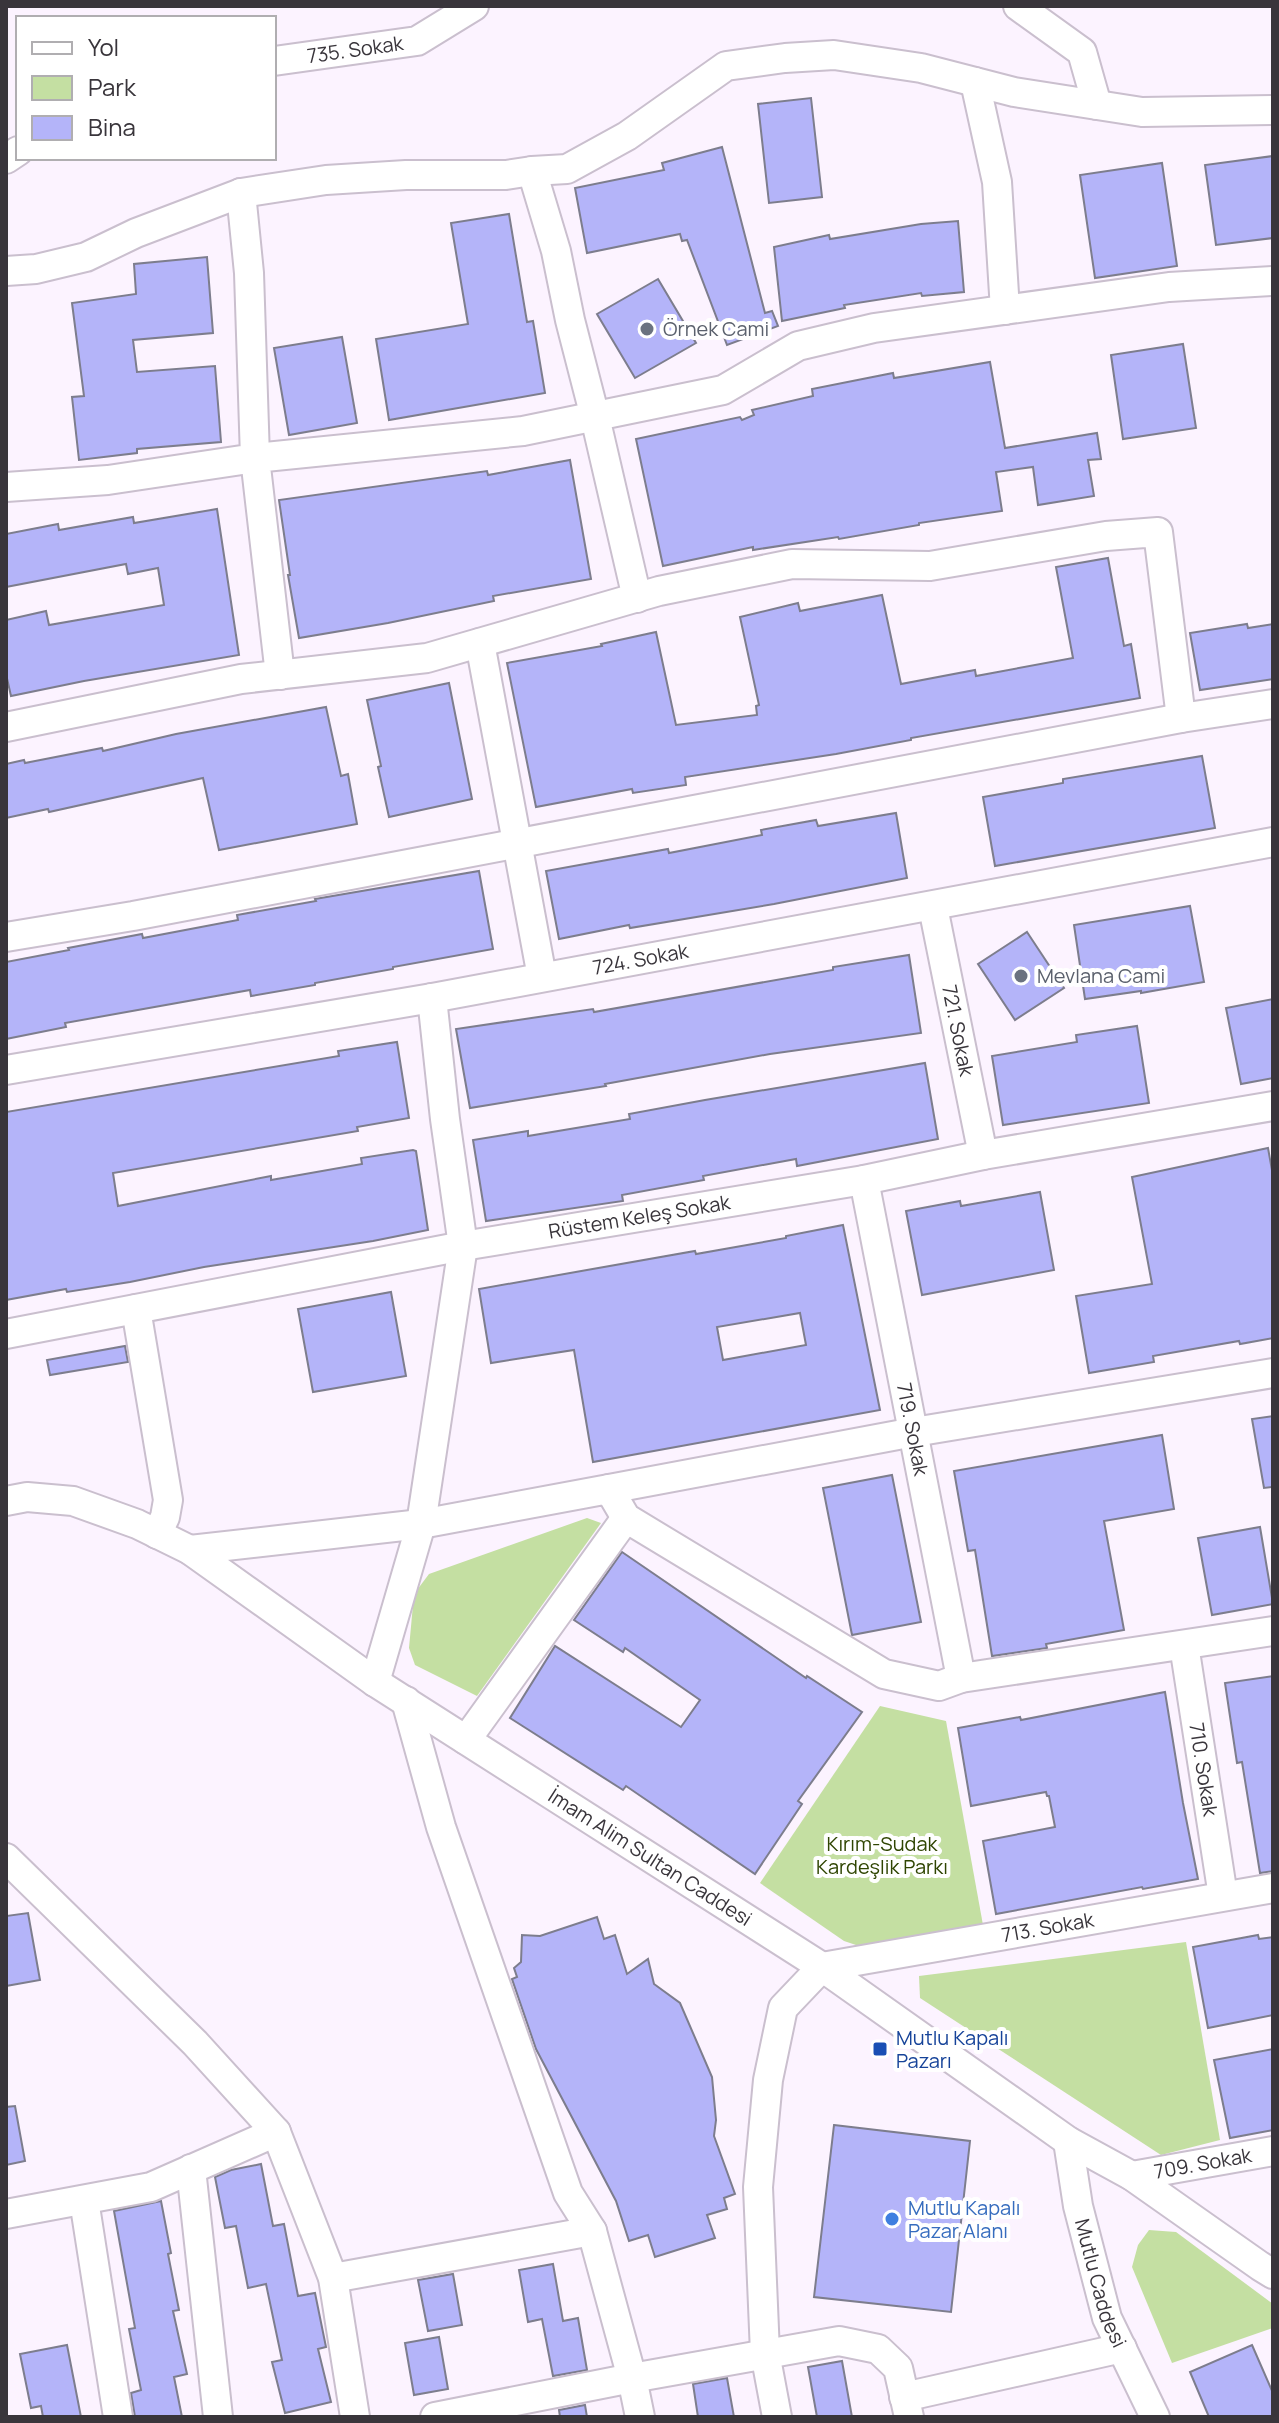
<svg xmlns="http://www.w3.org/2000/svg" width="1279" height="2423" font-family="Manrope,sans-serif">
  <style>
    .green { fill: #c4dfa2 }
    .building { fill: #b4b4f9; stroke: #7d7d8d; stroke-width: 2; fill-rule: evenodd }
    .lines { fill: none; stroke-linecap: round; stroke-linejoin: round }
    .minor-casing { stroke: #cabfce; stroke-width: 32 }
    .minor { stroke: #fff; stroke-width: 28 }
    .worship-dot { fill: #6b7280; stroke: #fff; stroke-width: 3 }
    .transit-dot { fill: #1a4fb4; stroke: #fff; stroke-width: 3 }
    .shop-dot { fill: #3f7fe0; stroke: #fff; stroke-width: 3 }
    .labels { text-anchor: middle; stroke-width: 8; stroke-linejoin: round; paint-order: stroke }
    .street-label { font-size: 20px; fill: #39353b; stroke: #fff }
    .worship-label { font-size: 20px; fill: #5b616d; stroke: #fff; text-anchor: start }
    .park-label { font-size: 20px; fill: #2f4502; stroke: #fff }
    .transit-label { font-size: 20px; fill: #164399; stroke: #fff; text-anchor: start }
    .shop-label { font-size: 20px; fill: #366cbe; stroke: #fff; text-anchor: start }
  </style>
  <rect width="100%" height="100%" fill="#fcf3ff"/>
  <!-- green -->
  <g class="green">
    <polygon points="587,1518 601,1523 477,1696 415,1665 409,1648 414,1594 429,1574"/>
    <polygon points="880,1706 946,1721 983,1925 865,1948 844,1941 760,1883"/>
    <polygon points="1186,1942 1220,2140 1161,2155 920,1998 919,1976"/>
    <polygon points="1149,2230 1176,2232 1273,2304 1273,2328 1172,2363 1132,2267 1138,2245"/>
  </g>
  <!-- building -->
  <g class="building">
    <polygon points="811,98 822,197 769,203 758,104"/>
    <polygon points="722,147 765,313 772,311 778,326 727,345 687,240 682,241 680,234 587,253 575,188 664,170 662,163"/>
    <polygon points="1273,156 1273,238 1216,245 1205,165"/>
    <polygon points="1162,163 1177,266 1095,278 1080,175"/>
    <polygon points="509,214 527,322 533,321 545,393 389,420 376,339 468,324 451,223"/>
    <polygon points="958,221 964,292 922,296 921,293 844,305 845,308 782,321 774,247 829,235 830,239 921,224"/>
    <polygon points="207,257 213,333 133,340 137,372 215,366 221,442 137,449 137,453 79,460 72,397 84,396 72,303 136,294 134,264"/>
    <polygon points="658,279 696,343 635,378 597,314"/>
    <polygon points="342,337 357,423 289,435 274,348"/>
    <polygon points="1183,344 1196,428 1123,439 1111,355"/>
    <polygon points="990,362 1005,448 1097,433 1101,459 1088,460 1094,496 1038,505 1033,467 996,472 1002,511 919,523 919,525 839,539 838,537 753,550 753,547 663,566 636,439 740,417 742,420 754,415 752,410 813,396 812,389 893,373 894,378"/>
    <polygon points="570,460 591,579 493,596 494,601 388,623 299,638 288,575 290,575 279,500 487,471 488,475"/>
    <polygon points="217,509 239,655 84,681 11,696 6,674 6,620 46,611 49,625 164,605 158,568 128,574 126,564 6,587 6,534 58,524 59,530 133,517 134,523"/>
    <polygon points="1108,558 1124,646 1131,644 1140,698 911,738 911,740 836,754 685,777 686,785 633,793 632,789 536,807 507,663 602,646 601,644 656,632 676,725 757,715 756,706 759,705 740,617 798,603 800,611 882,595 901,684 975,670 976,676 1073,658 1056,567"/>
    <polygon points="1247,624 1248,628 1273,624 1273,679 1200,690 1190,633"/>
    <polygon points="449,683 472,799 389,817 378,767 381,766 367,700"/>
    <polygon points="326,707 341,776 348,774 357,824 219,850 203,778 49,812 48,809 6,818 6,764 24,760 25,763 102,748 103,751 176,734"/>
    <polygon points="1202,756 1215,828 995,866 983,797 1063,783 1063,779"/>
    <polygon points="896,813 907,878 774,904 630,928 629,925 559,939 546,871 668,849 669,853 762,835 761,830 816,820 818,826"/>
    <polygon points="479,871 493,949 393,967 393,969 315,983 315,985 251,996 250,990 65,1023 66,1027 6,1039 6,962 69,950 68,948 142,934 143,938 238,920 237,915 316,901 315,899"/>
    <polygon points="1190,906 1204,982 1141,993 1141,991 1085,999 1074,925"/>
    <polygon points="1027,932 1064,988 1015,1020 978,964"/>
    <polygon points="909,955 921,1033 770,1054 605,1084 606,1086 470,1108 456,1029 593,1009 594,1012 833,970 833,967"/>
    <polygon points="1273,999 1273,1078 1241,1084 1226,1008"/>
    <polygon points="1137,1026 1149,1103 1003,1125 992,1056 1077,1042 1076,1035"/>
    <polygon points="397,1042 409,1118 357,1127 358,1131 113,1173 118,1206 271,1176 271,1180 362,1164 361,1158 413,1150 416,1151 428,1230 373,1241 204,1267 130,1282 67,1292 66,1289 6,1300 6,1112 339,1056 338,1051"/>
    <polygon points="925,1063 938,1139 797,1166 796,1159 703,1176 704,1180 622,1195 623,1201 486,1221 473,1140 528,1131 528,1136 630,1119 629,1114 705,1100"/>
    <polygon points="1268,1148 1273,1176 1273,1338 1240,1344 1239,1341 1153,1356 1154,1362 1089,1373 1076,1296 1152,1284 1132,1177"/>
    <polygon points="1040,1192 1054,1270 922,1295 906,1211 960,1201 961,1206"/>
    <path d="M 843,1225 L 880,1410 L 593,1462 L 574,1350 L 491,1363 L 479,1289 L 695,1251 L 696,1254 L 786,1238 L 786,1236 ZM 800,1313 L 806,1345 L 723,1360 L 717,1327 Z"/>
    <polygon points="391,1292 406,1376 313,1392 298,1309"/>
    <polygon points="125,1346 128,1362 50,1375 47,1360"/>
    <polygon points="1273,1416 1273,1487 1264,1488 1252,1419"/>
    <polygon points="1162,1435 1174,1509 1104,1521 1124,1630 1046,1644 1047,1648 992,1656 975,1550 968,1551 954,1471"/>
    <polygon points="892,1475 921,1622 852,1635 823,1488"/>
    <polygon points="1260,1527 1273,1604 1212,1615 1198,1538"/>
    <polygon points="622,1552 806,1678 807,1676 862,1712 798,1801 802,1804 755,1874 626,1786 623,1790 510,1718 555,1646 681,1727 700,1700 625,1648 623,1652 574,1620"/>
    <polygon points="1273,1676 1273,1871 1260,1873 1242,1762 1237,1763 1225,1683"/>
    <polygon points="1165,1692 1183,1803 1198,1879 1143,1889 1142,1887 996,1914 983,1841 1055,1827 1049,1796 1047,1796 1046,1792 971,1806 958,1728 1020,1717 1021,1720"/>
    <polygon points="28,1913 40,1980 6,1986 6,1916"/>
    <polygon points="597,1917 604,1939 615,1935 627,1974 648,1959 654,1984 680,2003 712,2077 716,2120 714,2136 735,2194 724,2198 727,2209 707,2215 715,2238 655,2257 648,2235 629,2241 616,2201 536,2049 512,1979 517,1977 514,1968 521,1962 522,1935 540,1936"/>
    <polygon points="1258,1935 1259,1939 1273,1937 1273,2015 1208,2028 1193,1947"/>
    <polygon points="1273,2049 1273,2130 1230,2138 1214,2060"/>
    <polygon points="15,2106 25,2161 6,2165 6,2107"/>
    <polygon points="834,2125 970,2141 951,2312 814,2297"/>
    <polygon points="261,2164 273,2226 284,2224 298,2296 315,2293 326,2347 318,2349 331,2402 285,2413 272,2362 282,2360 266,2284 248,2288 236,2226 225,2228 215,2177 231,2170"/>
    <polygon points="161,2201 171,2253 168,2254 179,2310 173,2311 187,2374 174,2377 182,2417 135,2417 131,2393 141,2390 129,2329 135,2328 114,2211"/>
    <polygon points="553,2264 563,2321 578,2318 587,2370 553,2376 542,2319 528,2322 519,2270"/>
    <polygon points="453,2274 462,2325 428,2331 418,2280"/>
    <polygon points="439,2337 448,2389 414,2395 405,2343"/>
    <polygon points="67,2345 81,2417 43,2417 41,2406 31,2408 20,2354"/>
    <polygon points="1252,2345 1273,2393 1273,2417 1209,2417 1190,2372"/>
    <polygon points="842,2361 852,2417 817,2417 808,2367"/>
    <polygon points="727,2378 734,2417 698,2417 693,2384"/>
    <polygon points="585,2405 587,2417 560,2417 559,2410"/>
  </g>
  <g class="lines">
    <defs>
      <g id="minor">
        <polyline points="1018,6 1082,52 1097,105"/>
        <path id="s1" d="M 274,61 L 417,41 L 474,6"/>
        <polyline points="975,82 997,182 1005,310"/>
        <polyline points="6,159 18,151"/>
        <polyline points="532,171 556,251 570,320 595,417 637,598"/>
        <polyline points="6,271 36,269 86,257 136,233 241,193 326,180 406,175 506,175 532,171 567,169 627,136 726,66 785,58 834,55 921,68 1014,92 1142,112 1273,110"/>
        <polyline points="6,487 108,480 255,458 249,273 241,193"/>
        <polyline points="480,643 542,977"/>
        <polyline points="280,675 255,458 523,431 723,390 798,346 874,328 1169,287 1273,281"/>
        <polyline points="6,727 241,679 427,658 659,591 792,564 930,566 1106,536 1158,532 1181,718"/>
        <path id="s2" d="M 933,907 L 983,1155"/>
        <polyline points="6,937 133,916 1181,718 1273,704"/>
        <path id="s3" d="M 6,1070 L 432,998 L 1273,842"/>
        <path id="s4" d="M 864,1180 L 961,1678"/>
        <polyline points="136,1309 168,1500 165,1517 157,1534"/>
        <path id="s5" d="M 6,1334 L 463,1246 L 864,1180 L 983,1155 L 1273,1106"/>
        <polyline points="609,1489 914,1432 1273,1373"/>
        <path id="s6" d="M 6,1501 L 27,1497 L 73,1501 L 137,1524 L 190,1550 L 375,1682 L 822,1967 L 1068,2141 L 1132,2176 L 1260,2266 L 1273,2274"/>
        <polyline points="190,1550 421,1524 609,1489 626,1518 884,1674 939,1686 961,1678 1273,1631"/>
        <path id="s7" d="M 1184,1645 L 1223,1896"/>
        <polyline points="375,1682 421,1524 463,1246 445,1119 432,998"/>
        <polyline points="406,1701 441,1827 568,2193 592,2231 632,2378 640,2417"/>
        <polyline points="466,1740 626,1518"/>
        <polyline points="6,1858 195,2043 276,2132 333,2278 355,2417"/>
        <path id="s8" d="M 1068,2141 L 1078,2206 L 1107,2318 L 1155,2417"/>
        <polyline points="191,2169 218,2417"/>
        <path id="s9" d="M 1132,2176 L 1273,2151"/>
        <polyline points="84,2200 118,2417"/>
        <polyline points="6,2214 151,2187 276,2132"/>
        <polyline points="333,2278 592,2231"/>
        <polyline points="904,2397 1122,2348"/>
        <polyline points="435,2417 632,2378 839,2341 878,2349 898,2368 909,2417"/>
        <path id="s10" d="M 777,2417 L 765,2353 L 758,2187 L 768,2080 L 783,2008 L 822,1967 L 1273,1888"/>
      </g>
    </defs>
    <!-- minor casing -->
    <use href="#minor" class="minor-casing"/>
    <!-- minor -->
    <use href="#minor" class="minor"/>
  </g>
  <!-- markers -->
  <g class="worship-dot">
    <circle cx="647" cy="329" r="8"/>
    <circle cx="1021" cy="976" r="8"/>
  </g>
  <rect class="transit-dot" x="872" y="2041" width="16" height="16" rx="4"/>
  <circle class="shop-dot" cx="892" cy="2219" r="8"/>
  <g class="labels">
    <!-- street labels -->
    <g class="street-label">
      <text dy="7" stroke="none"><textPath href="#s1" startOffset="82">735. Sokak</textPath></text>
      <text dy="7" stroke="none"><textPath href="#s3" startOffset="644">724. Sokak</textPath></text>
      <text dy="7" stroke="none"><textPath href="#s2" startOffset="126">721. Sokak</textPath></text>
      <text dy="7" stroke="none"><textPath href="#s5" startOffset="644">Rüstem Keleş Sokak</textPath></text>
      <text dy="7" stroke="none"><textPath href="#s4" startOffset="254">719. Sokak</textPath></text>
      <text dy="7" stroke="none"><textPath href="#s7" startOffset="126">710. Sokak</textPath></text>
      <text dy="7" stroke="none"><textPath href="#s6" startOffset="748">İmam Alim Sultan Caddesi</textPath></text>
      <text dy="7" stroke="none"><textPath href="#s10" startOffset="698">713. Sokak</textPath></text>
      <text dy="7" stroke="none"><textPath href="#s9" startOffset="72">709. Sokak</textPath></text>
      <text dy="7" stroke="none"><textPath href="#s8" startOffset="146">Mutlu Caddesi</textPath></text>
    </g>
    <!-- worship labels -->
    <g class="worship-label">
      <text x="663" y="336">Örnek Cami</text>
      <text x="1037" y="983">Mevlana Cami</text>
    </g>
    <!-- park labels -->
    <g class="park-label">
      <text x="882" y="1851">Kırım-Sudak<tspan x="882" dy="23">Kardeşlik Parkı</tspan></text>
    </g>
    <!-- transit labels -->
    <g class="transit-label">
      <text x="896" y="2045">Mutlu Kapalı<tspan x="896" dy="23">Pazarı</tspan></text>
    </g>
    <!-- shop labels -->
    <g class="shop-label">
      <text x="908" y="2215">Mutlu Kapalı<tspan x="908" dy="23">Pazar Alanı</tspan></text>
    </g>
  </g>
  <!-- border -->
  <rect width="1279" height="2423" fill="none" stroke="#39353b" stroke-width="16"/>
  <!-- legend -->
  <rect x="16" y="16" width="260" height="144" fill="#ffffff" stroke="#b0aeb1" stroke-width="2"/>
  <rect x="32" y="42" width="40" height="12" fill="#ffffff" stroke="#b0aeb1" stroke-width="2"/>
  <text x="88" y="56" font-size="24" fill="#39353b">Yol</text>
  <rect x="32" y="76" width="40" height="24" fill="#c4dfa2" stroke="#b0aeb1" stroke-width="2"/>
  <text x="88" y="96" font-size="24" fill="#39353b">Park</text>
  <rect x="32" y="116" width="40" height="24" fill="#b4b4f9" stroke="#b0aeb1" stroke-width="2"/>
  <text x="88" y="136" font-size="24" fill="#39353b">Bina</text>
</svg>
